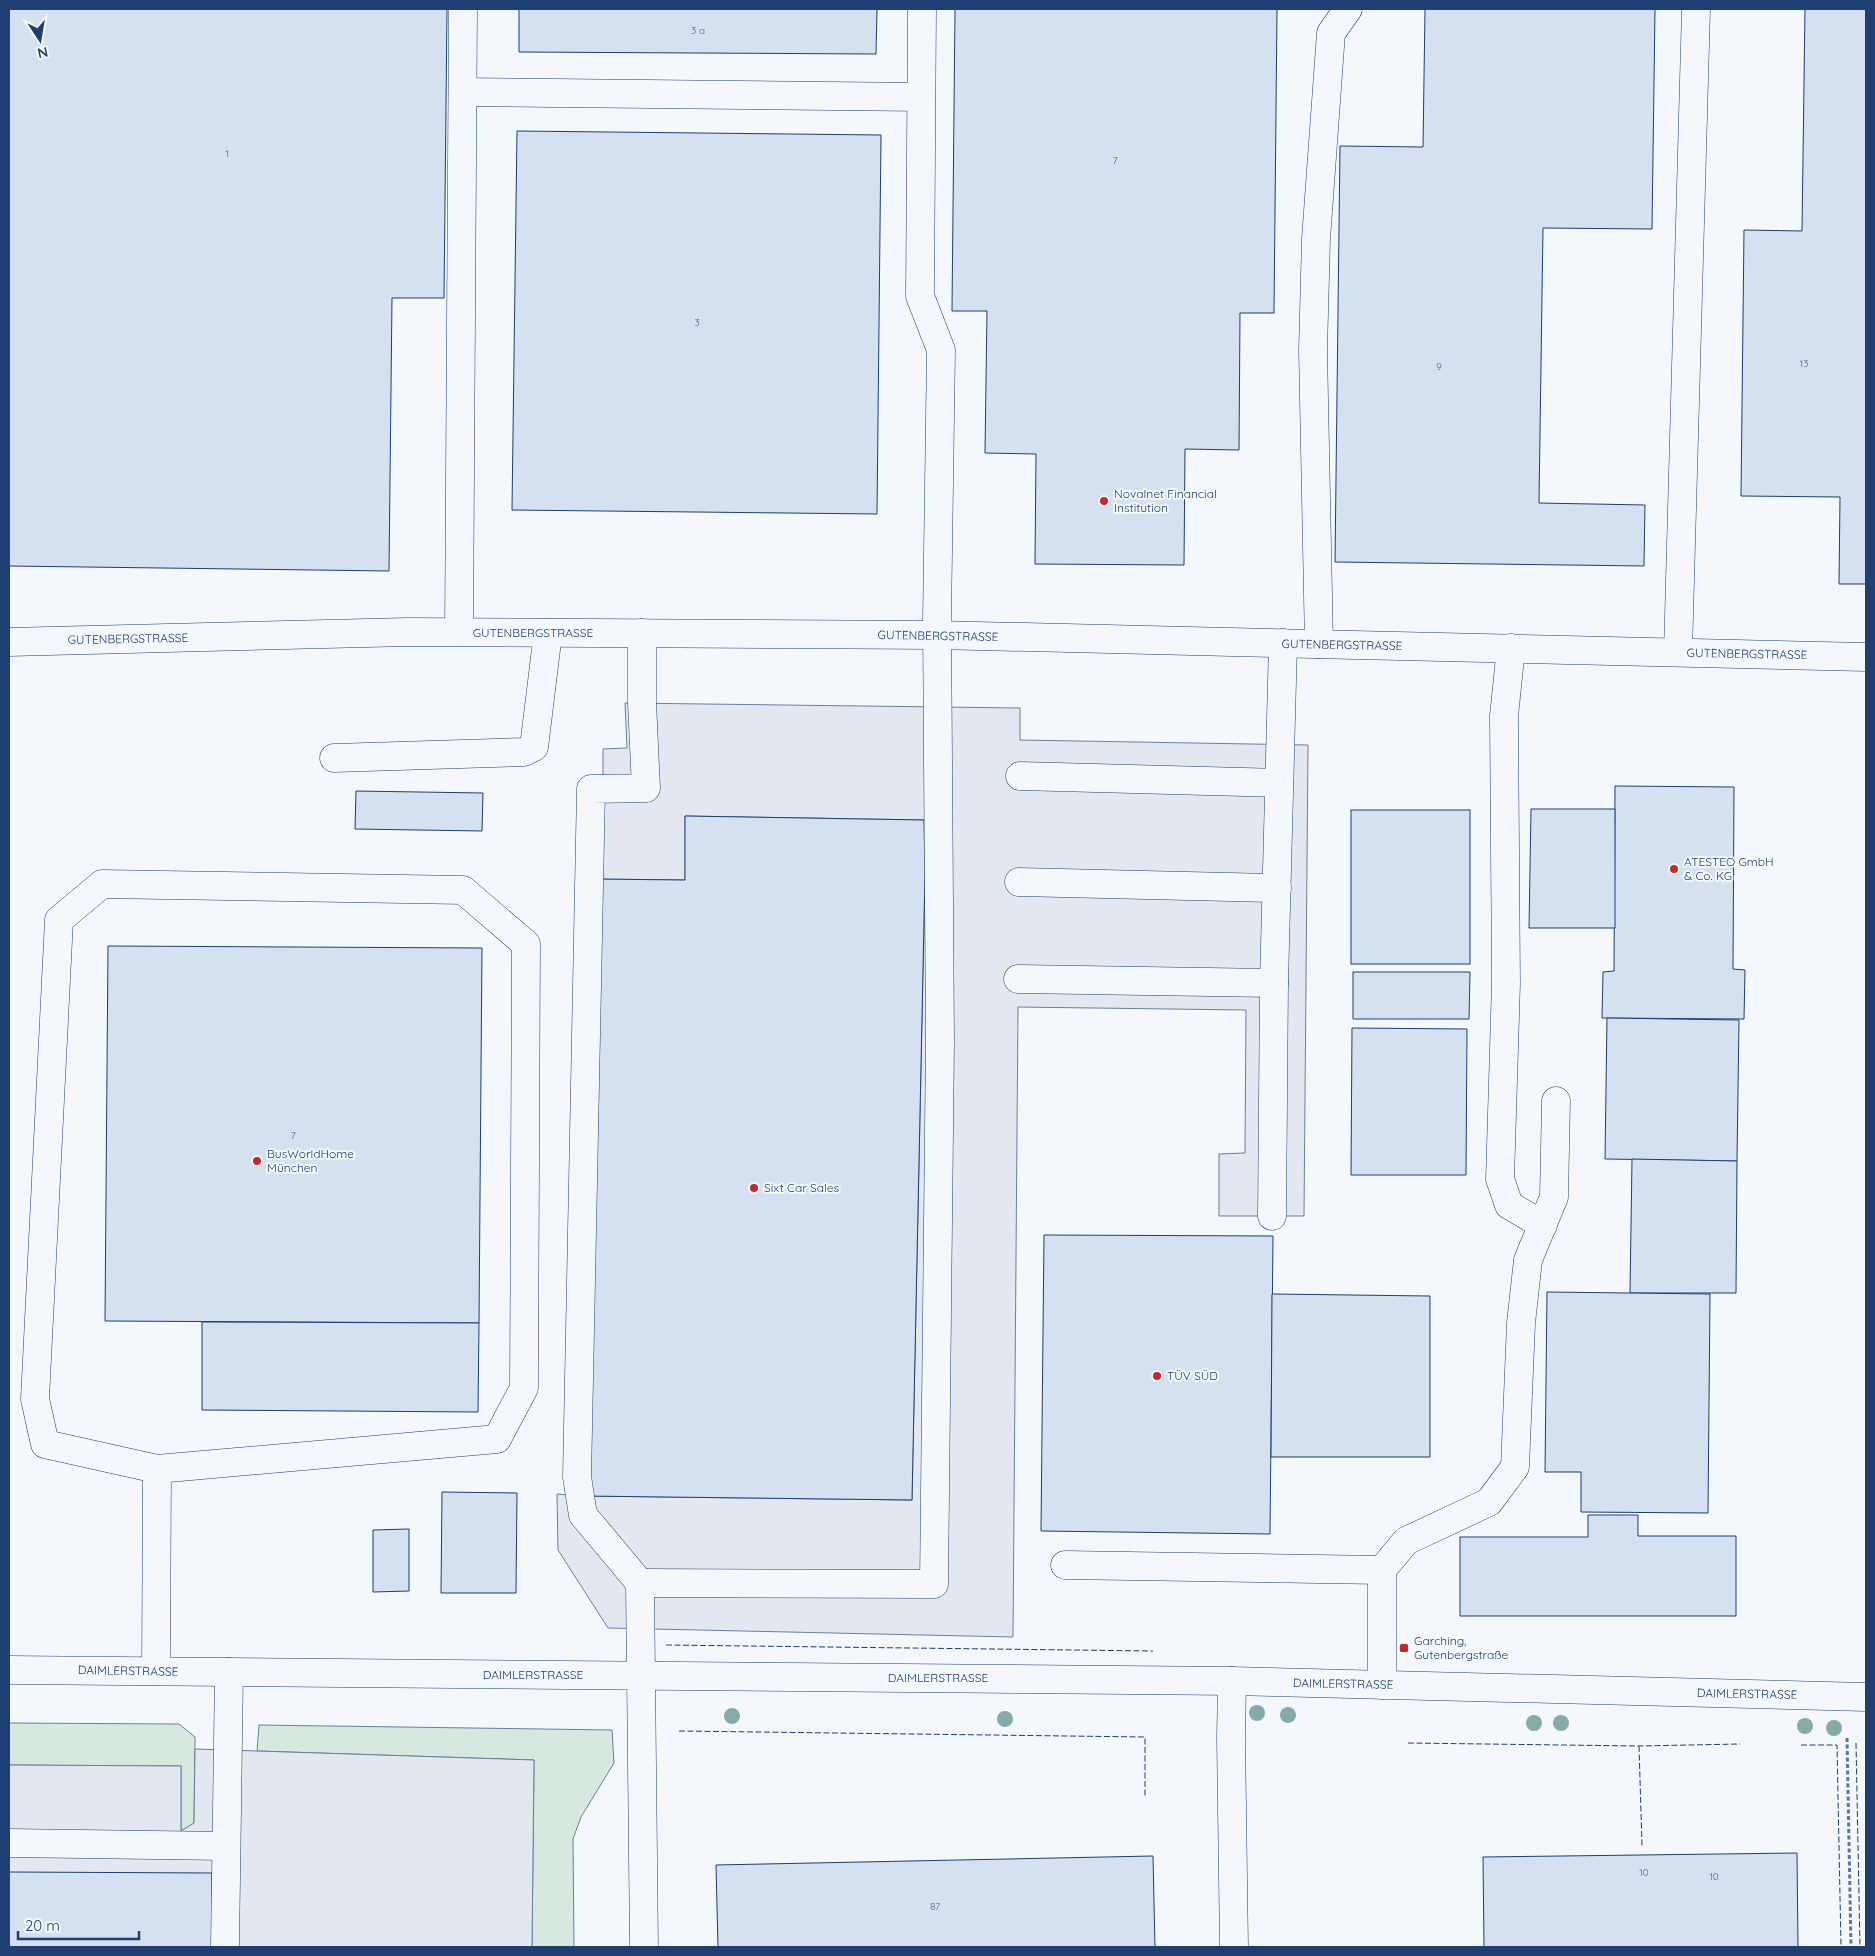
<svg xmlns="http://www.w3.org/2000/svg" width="1875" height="1956" font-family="Quicksand,sans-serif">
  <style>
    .green { fill: #d7e8df; stroke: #687fa3 }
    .parking { fill: #e3e8f0; stroke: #687fa3 }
    .building { fill: #d5e0f0; stroke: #1d3f73 }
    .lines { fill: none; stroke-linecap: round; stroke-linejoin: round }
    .minor-casing { stroke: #1d3f73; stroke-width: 29 }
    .path { stroke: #5e769c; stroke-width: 3; stroke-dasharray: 4 2.5; stroke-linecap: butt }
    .minor { stroke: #f4f7fb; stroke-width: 28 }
    .fence { stroke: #1d3f73; stroke-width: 1; stroke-dasharray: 6 2.5; stroke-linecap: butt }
    .tree { fill: #86aba6 }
    .poi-dot { fill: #c62828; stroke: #f4f7fb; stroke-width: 2 }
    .labels { text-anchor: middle; stroke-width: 4; stroke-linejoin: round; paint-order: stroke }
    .number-label { font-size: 10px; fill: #4b6792 }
    .poi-label { font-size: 12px; fill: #1d3f73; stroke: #f4f7fb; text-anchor: start }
    .street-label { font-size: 12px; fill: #1d3f73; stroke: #f4f7fb }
  </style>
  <rect width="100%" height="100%" fill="#f4f7fb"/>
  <!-- green -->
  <g class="green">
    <polygon points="9,1723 179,1724 195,1737 194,1823 181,1831 181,1766 9,1765"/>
    <polygon points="259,1725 612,1730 614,1763 581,1817 573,1839 574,1947 532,1947 534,1760 257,1751"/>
  </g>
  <!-- parking -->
  <g class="parking">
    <polygon points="625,703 1020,708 1020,740 1308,745 1304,1216 1219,1216 1219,1154 1245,1153 1246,1010 1018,1007 1013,1637 608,1628 558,1550 557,1494 583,1496 912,1500 925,873 924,820 685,816 685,880 595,879 603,778 603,749 627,748"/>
    <polygon points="195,1749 534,1760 532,1947 9,1947 9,1765 181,1766 181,1831 194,1823"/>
  </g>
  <!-- building -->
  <g class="building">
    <polygon points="9,9 447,9 444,298 392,298 389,571 9,566"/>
    <polygon points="519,9 877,9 876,54 519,52"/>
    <polygon points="955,9 1277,9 1274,313 1240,313 1239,450 1185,449 1184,565 1035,564 1036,454 985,453 987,311 952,311"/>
    <polygon points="1425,9 1655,9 1652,229 1543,228 1539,503 1645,505 1644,566 1335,562 1340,146 1423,147"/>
    <polygon points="1805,9 1866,9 1866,584 1839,584 1840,497 1741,496 1744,230 1802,231"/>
    <polygon points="517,131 881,135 877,514 512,510"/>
    <polygon points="1615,786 1734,787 1733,969 1745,970 1744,1019 1602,1018 1603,972 1614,971"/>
    <polygon points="356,791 483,793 482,831 355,829"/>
    <polygon points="1531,809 1615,809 1615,928 1529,928"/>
    <rect x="1351" y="810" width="119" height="154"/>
    <polygon points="685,816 924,820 925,873 912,1500 583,1496 595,879 685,880"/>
    <polygon points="108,946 482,948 479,1323 105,1321"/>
    <polygon points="1353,972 1470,972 1469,1019 1353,1019"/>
    <polygon points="1607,1018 1739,1020 1737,1161 1605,1159"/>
    <polygon points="1352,1028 1467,1029 1466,1175 1351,1175"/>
    <polygon points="1632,1159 1737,1161 1736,1293 1630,1293"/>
    <polygon points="1044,1235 1273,1236 1270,1534 1041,1531"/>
    <polygon points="1547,1292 1710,1294 1708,1513 1581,1512 1581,1472 1545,1472"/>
    <polygon points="1272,1294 1430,1296 1430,1457 1271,1457"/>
    <polygon points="202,1322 479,1323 478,1412 202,1410"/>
    <polygon points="442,1492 517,1493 516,1593 441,1593"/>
    <polygon points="1588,1515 1638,1515 1638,1536 1736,1536 1736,1616 1460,1616 1460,1537 1588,1537"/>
    <polygon points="409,1529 409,1591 373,1592 373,1530"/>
    <polygon points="1797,1853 1798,1947 1484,1947 1483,1857"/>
    <polygon points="1153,1856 1155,1947 718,1947 716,1865"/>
    <polygon points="9,1872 212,1873 212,1947 9,1947"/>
  </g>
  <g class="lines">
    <defs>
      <g id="minor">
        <polyline points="463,92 921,97"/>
        <polyline points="459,632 463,9"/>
        <polyline points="642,633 642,703 646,788 591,789 577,1477 583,1515 640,1583 644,1947"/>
        <polyline points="9,642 408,632 937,635 1866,657"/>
        <polyline points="1319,644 1313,350 1316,239 1331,33 1348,9"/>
        <polyline points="1511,648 1504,716 1506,983 1500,1179 1509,1205 1543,1225"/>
        <polyline points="1678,652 1696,9"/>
        <polyline points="334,758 524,752 534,747 548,633"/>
        <polyline points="1020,776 1279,783"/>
        <polyline points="1019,882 1277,888"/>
        <polyline points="1018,979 1274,983"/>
        <polyline points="1272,1216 1274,983 1283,643"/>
        <polyline points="1065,1565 1382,1570"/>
        <polyline points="640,1583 934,1584 940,1041 937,620 941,350 920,296 922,9"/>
        <polyline points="9,1670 1232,1681 1866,1697"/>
        <polyline points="156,1671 157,1469 497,1439 524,1388 526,944 463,890 102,884 59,920 35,1399 45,1444 157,1469"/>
        <polyline points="1232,1681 1231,1738 1234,1947"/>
        <polyline points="1382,1685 1382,1570 1406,1541 1489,1502 1515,1467 1521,1323 1528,1260 1554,1197 1556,1101"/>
        <polyline points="9,1843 226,1846"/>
        <polyline points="225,1947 229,1672"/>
      </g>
    </defs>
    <!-- minor casing -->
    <use href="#minor" class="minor-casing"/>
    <!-- path -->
    <polyline class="path" points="1847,1738 1851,1947"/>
    <!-- minor -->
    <use href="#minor" class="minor"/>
    <!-- fence -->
    <g class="fence">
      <polyline points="666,1645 1153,1651"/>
      <polyline points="679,1731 1145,1737 1145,1798"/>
      <polyline points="1408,1743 1639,1746 1740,1744"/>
      <polyline points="1856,1743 1860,1947"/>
      <polyline points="1801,1745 1837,1745 1841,1947"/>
      <polyline points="1639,1746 1642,1846"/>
    </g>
  </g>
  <!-- trees -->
  <g class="tree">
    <circle cx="1257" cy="1713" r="8"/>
    <circle cx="1288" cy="1715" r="8"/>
    <circle cx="732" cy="1716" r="8"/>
    <circle cx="1005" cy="1719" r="8"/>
    <circle cx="1534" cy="1723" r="8"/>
    <circle cx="1561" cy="1723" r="8"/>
    <circle cx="1805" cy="1726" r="8"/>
    <circle cx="1834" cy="1728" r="8"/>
  </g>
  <!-- markers -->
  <g class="poi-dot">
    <circle cx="1104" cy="501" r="5"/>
    <circle cx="1674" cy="869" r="5"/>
    <circle cx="257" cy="1161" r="5"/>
    <circle cx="754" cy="1188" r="5"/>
    <circle cx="1157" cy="1376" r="5"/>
    <rect x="1399" y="1643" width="10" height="10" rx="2.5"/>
  </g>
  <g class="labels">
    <!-- number labels -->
    <g class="number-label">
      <text x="698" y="34">3 a</text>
      <text x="227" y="157">1</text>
      <text x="1115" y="164">7</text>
      <text x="697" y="326">3</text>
      <text x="1804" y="367">13</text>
      <text x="1439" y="370">9</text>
      <text x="293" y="1139">7</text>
      <text x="1644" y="1876">10</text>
      <text x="1714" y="1880">10</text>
      <text x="935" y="1910">87</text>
    </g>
    <!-- poi labels -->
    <g class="poi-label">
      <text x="1114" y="498">Novalnet Financial<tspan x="1114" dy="14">Institution</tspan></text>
      <text x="1684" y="866">ATESTEO GmbH<tspan x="1684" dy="14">&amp; Co. KG</tspan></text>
      <text x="267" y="1158">BusWorldHome<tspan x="267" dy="14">München</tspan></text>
      <text x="764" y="1192">Sixt Car Sales</text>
      <text x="1167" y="1380">TÜV SÜD</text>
      <text x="1414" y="1645">Garching,<tspan x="1414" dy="14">Gutenbergstraße</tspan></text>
    </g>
    <!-- street labels -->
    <g class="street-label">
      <text x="533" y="637">GUTENBERGSTRASSE</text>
      <text transform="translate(938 636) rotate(1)" y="4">GUTENBERGSTRASSE</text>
      <text transform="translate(128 639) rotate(-1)" y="4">GUTENBERGSTRASSE</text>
      <text transform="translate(1342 645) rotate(1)" y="4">GUTENBERGSTRASSE</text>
      <text transform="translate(1747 654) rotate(1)" y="4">GUTENBERGSTRASSE</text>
      <text transform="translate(128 1671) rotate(1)" y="4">DAIMLERSTRASSE</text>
      <text x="533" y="1679">DAIMLERSTRASSE</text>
      <text x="938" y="1682">DAIMLERSTRASSE</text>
      <text transform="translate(1343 1684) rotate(1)" y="4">DAIMLERSTRASSE</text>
      <text transform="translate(1747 1694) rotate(1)" y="4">DAIMLERSTRASSE</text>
    </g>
  </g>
  <!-- border -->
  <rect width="1875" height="1956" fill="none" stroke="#1d3f73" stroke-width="20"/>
  <!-- north arrow -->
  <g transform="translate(40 40) rotate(168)" stroke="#f4f7fb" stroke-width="4" paint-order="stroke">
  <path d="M0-4L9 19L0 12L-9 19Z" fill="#1d3f73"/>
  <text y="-8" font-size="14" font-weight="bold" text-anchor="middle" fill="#1d3f73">N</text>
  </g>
  <!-- scale -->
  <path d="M18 1931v8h121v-8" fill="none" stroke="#1d3f73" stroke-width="2.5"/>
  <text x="25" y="1931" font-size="15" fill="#1d3f73" stroke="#f4f7fb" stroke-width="4" paint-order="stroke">20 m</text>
</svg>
